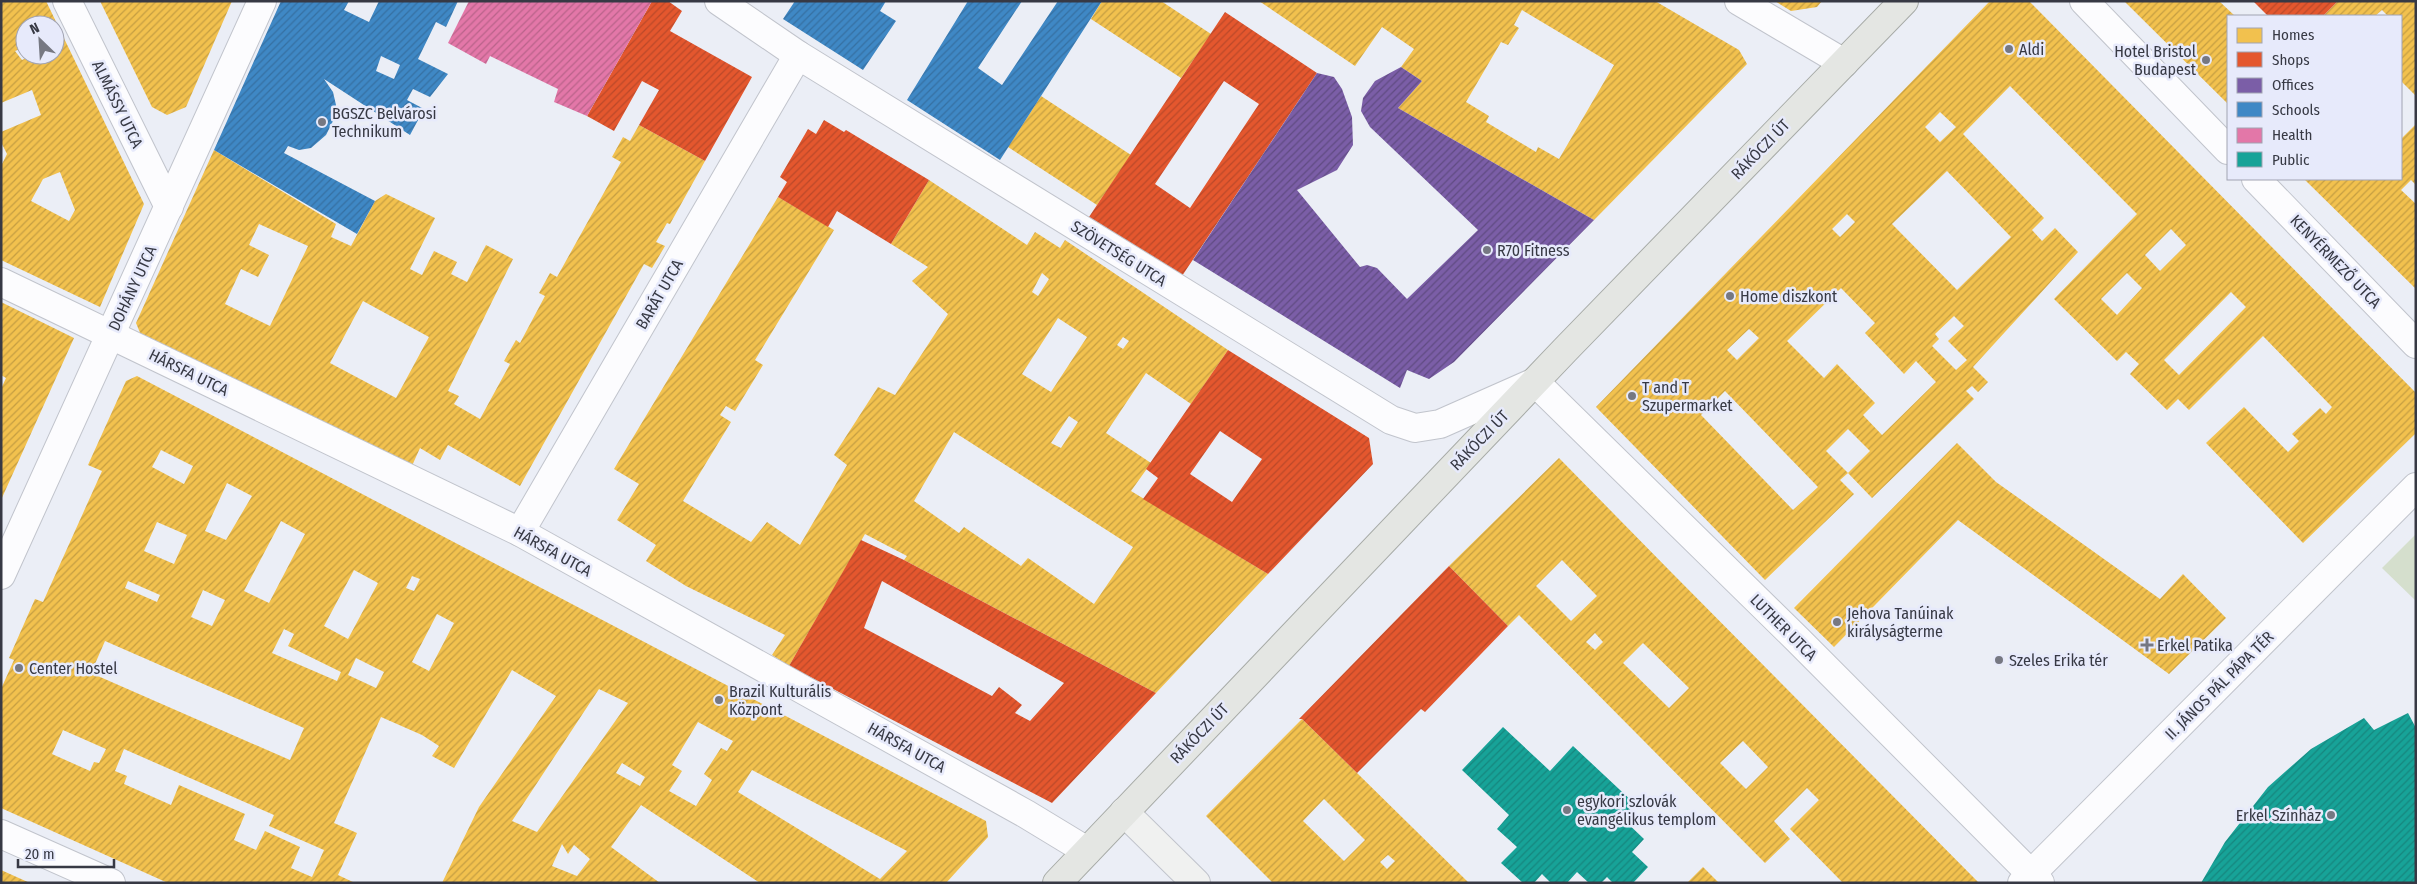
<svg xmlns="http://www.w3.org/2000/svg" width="2417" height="884" font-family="'Fira Sans Condensed',sans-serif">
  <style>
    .green { fill: #d5dfcd }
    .homes { fill: url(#homes-hatch); fill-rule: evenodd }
    .shops { fill: url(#shops-hatch); fill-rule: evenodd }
    .offices { fill: url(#offices-hatch) }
    .schools { fill: url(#schools-hatch); fill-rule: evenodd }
    .health { fill: url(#health-hatch) }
    .public { fill: url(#public-hatch) }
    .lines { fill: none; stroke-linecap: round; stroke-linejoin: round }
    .street-casing { stroke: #c1c4cc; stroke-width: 30 }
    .secondary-casing { stroke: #c1c4cc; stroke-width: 30 }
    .primary-casing { stroke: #a7aba7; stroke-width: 30 }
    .street { stroke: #fcfcfe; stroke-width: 28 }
    .secondary { stroke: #f0f1f0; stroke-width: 28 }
    .primary { stroke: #e4e6e3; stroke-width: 28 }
    .poi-dot { fill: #767882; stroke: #e7eafb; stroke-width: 2 }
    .labels { text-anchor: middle; stroke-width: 5; stroke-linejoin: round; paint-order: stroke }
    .poi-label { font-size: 16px; fill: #373944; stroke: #e7eafb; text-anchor: start }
    .street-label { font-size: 16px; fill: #373944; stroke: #e7eafb }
  </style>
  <defs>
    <pattern id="homes-hatch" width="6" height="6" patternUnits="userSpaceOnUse" patternTransform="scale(1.25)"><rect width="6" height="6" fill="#f2c14e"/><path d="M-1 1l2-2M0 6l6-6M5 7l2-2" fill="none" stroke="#c59e42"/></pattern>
    <pattern id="shops-hatch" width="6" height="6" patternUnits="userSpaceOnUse" patternTransform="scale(1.25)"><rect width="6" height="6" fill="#e4572e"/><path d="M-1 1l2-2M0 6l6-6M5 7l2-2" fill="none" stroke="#ba4929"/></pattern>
    <pattern id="offices-hatch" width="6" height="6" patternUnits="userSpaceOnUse" patternTransform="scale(1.25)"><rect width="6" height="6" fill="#7b5ea7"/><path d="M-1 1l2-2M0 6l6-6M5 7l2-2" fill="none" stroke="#604b82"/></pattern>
    <pattern id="schools-hatch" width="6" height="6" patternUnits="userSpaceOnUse" patternTransform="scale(1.25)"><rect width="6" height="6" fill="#3f88c5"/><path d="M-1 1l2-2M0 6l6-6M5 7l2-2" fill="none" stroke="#3670a2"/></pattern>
    <pattern id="health-hatch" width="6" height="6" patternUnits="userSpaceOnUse" patternTransform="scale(1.25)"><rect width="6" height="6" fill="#e377a8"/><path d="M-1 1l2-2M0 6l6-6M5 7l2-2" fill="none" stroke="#b9638a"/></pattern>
    <pattern id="public-hatch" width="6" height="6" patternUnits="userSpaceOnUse" patternTransform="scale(1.25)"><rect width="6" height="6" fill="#17a398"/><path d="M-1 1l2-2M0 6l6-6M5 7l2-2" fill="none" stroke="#16867e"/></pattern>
  </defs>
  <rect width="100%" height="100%" fill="#ebeef6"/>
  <!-- green -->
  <polygon class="green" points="2416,534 2416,601 2382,568"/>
  <!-- homes -->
  <g class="homes">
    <path d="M 1,1 L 46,1 L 144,204 L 100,307 L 1,260 L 1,166 L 7,154 L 1,142 L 1,132 L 41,115 L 32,90 L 1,103 ZM 25,25 L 55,25 L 55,55 L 33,55 L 22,60 L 15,51 L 25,47 ZM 60,172 L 75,210 L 69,221 L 31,201 L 43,179 Z"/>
    <polygon points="100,1 232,1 186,107 167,115 152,107"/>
    <polygon points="1102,1 1161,1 1211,34 1181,78 1091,19"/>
    <path d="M 1259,1 L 1655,1 L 1739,50 L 1747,64 L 1594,220 L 1398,108 L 1422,81 L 1401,67 L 1414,49 L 1382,27 L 1355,66 ZM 1522,10 L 1614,65 L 1559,159 L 1538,147 L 1536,152 L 1486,122 L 1489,116 L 1466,102 L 1501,42 L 1508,45 L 1519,28 L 1514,25 Z"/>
    <polygon points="1775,1 1822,1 1817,7 1791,11"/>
    <path d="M 1990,1 L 2029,1 L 2416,393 L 2416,433 L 2303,543 L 2206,443 L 2244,407 L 2288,452 L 2299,441 L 2292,434 L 2320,408 L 2326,414 L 2332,407 L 2263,336 L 2189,410 L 2178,399 L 2167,410 L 2130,374 L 2139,364 L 2126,352 L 2117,361 L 2054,299 L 2137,214 L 2010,86 L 1963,134 L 2044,218 L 2032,230 L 2042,241 L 2055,228 L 2078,252 L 1973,367 L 1988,382 L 1978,392 L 1972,386 L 1966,391 L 1974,399 L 1872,498 L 1848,473 L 1870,451 L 1848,429 L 1826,451 L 1848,473 L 1840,480 L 1854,494 L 1765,580 L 1596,407 ZM 1940,112 L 1956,127 L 1940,142 L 1925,127 ZM 1947,171 L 2011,237 L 1957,290 L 1892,224 ZM 1847,214 L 1855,222 L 1840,237 L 1832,229 ZM 2171,229 L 2186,245 L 2160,271 L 2145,255 ZM 2127,273 L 2142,288 L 2117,315 L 2101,299 ZM 1841,288 L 1875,323 L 1865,333 L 1904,374 L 1916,361 L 1936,382 L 1882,435 L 1863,415 L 1875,403 L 1837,364 L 1824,378 L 1787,341 ZM 2231,292 L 2246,307 L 2179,375 L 2164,360 ZM 1954,316 L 1964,326 L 1948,341 L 1967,360 L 1956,370 L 1932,346 L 1939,339 L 1935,334 ZM 1749,329 L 1759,338 L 1737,360 L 1727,350 ZM 1725,391 L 1818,487 L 1793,510 L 1701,415 Z"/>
    <polygon points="2124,1 2219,1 2235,16 2228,16 2228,104"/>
    <polygon points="2338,1 2416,1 2416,96 2401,81 2401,16 2388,16 2382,10 2375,16 2323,16"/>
    <polygon points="1041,96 1131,155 1097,205 1008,147"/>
    <polygon points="2416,124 2416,185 2411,180 2401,190 2416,204 2416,289 2304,179 2401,179 2401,139"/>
    <path d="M 639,125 L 705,161 L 670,224 L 667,223 L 656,242 L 665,246 L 652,268 L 644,264 L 520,486 L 448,445 L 440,460 L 420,448 L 411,468 L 143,340 L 136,323 L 214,150 L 336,224 L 331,237 L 351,246 L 375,201 L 386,194 L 435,218 L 410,269 L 422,275 L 434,251 L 457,262 L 451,274 L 467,282 L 486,245 L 513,259 L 448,391 L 459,396 L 454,404 L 480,419 L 510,364 L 504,361 L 516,340 L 520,343 L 545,296 L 539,293 L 550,273 L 557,277 L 621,162 L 612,157 L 623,137 L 630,141 ZM 259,224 L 308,246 L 270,326 L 225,304 L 241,269 L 258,277 L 269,255 L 249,245 ZM 363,301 L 429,337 L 396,398 L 330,363 Z"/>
    <path d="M 929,180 L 1027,245 L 1035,232 L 1060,248 L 1065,240 L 1228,350 L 1191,404 L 1146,373 L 1106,433 L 1151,463 L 1131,491 L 1268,574 L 1156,693 L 904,560 L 907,556 L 865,534 L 789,666 L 772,655 L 785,635 L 686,586 L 646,561 L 656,545 L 617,520 L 639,484 L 614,469 L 778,197 L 834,230 L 755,360 L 763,365 L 735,411 L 726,406 L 720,415 L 731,422 L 683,501 L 751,542 L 767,522 L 800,545 L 847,465 L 834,455 L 878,387 L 895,395 L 948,314 L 912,281 L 928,267 L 891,244 ZM 1042,273 L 1049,279 L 1038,296 L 1032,292 ZM 1058,318 L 1087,337 L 1051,392 L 1022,374 ZM 1123,337 L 1129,341 L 1123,349 L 1117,345 ZM 1069,416 L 1078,422 L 1061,448 L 1051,443 ZM 954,432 L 1133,547 L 1094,604 L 1028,558 L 1021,566 L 964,527 L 959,533 L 914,501 Z"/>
    <polygon points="1,302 74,338 1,500 1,389 6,378 1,375"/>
    <path d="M 137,376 L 986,821 L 988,837 L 946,883 L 760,883 L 641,805 L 611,847 L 660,883 L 442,883 L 479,807 L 556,696 L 512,670 L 454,768 L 432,756 L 439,746 L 422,735 L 381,717 L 334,823 L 357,833 L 338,875 L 355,883 L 168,883 L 1,808 L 1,689 L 14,660 L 9,658 L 35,599 L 43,602 L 102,471 L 88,465 L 126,381 ZM 161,450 L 193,466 L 184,484 L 152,467 ZM 227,483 L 252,496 L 226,540 L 205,531 ZM 281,521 L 305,534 L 269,603 L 244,591 ZM 157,522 L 187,535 L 174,564 L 144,551 ZM 354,570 L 378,583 L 348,639 L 324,626 ZM 412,576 L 420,579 L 414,591 L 406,588 ZM 128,581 L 160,595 L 157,602 L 125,588 ZM 203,590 L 225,600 L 212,626 L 191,617 ZM 437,614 L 454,623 L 429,671 L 412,662 ZM 284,629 L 294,634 L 288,646 L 341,672 L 337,681 L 272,653 ZM 105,641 L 304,728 L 290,760 L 91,673 ZM 356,658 L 384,672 L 376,688 L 348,675 ZM 599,689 L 628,703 L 537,832 L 512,821 ZM 698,722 L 733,741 L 727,751 L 721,748 L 704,774 L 712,780 L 696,806 L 669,791 L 682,771 L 672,765 ZM 63,730 L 106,749 L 99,763 L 94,762 L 90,771 L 52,754 ZM 124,749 L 274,815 L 269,826 L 324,850 L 312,877 L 291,868 L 300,847 L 265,831 L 256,850 L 234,840 L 245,814 L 179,785 L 171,805 L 124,784 L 127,776 L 115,771 ZM 622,763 L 645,777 L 640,786 L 616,773 ZM 752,770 L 907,851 L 880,879 L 738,792 ZM 562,844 L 568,854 L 574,845 L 590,859 L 577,876 L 552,866 Z"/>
    <polygon points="1957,443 1996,482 2160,599 2183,574 2226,618 2169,674 1958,520 1834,647 1794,608"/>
    <path d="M 1559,458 L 1669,570 L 1979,883 L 1843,883 L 1790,829 L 1819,800 L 1807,788 L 1774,821 L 1790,839 L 1765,863 L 1519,615 L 1508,626 L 1449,566 ZM 1562,560 L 1597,596 L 1571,621 L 1536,586 ZM 1595,633 L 1603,642 L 1595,650 L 1586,642 ZM 1643,643 L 1689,688 L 1669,708 L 1623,663 ZM 1743,741 L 1768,767 L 1746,789 L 1720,763 Z"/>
    <path d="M 1302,719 L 1357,773 L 1469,883 L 1273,883 L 1206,816 ZM 1324,799 L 1365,840 L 1344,861 L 1303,821 ZM 1388,855 L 1395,861 L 1387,869 L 1380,862 Z"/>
    <polygon points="1703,867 1719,883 1687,883"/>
    <polygon points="1,870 30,883 1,883"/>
  </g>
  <!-- shops -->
  <g class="shops">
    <polygon points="652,1 668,1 682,11 670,31 752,77 705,161 639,125 659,90 642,81 614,131 587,116"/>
    <polygon points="2253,1 2338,1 2323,16 2268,16"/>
    <path d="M 1225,12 L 1317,73 L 1182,276 L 1089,217 ZM 1224,81 L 1259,104 L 1190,208 L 1155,184 Z"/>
    <polygon points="824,120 844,132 846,130 929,180 891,244 837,211 828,227 778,197 787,182 780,177 808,129 816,134"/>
    <path d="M 1228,350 L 1369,438 L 1373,464 L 1268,574 L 1143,499 L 1158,478 L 1146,469 ZM 1220,431 L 1262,459 L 1232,502 L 1190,474 Z"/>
    <path d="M 861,540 L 904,560 L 1156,693 L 1052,803 L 789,666 ZM 882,581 L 1064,683 L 1030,721 L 1015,713 L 1022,705 L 999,687 L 992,696 L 864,628 Z"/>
    <polygon points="1449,566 1508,626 1425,712 1421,709 1357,773 1302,719 1299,719"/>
  </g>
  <!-- offices -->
  <polygon class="offices" points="1401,67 1422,81 1398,108 1594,220 1454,362 1429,379 1407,370 1400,388 1193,260 1317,73 1334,77 1342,89 1352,117 1353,145 1337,170 1297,190 1360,267 1367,265 1377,268 1407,299 1478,230 1370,127 1361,111 1363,98 1375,81"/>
  <!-- schools -->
  <g class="schools">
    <path d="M 281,1 L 349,1 L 344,10 L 369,22 L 379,1 L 458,1 L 446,27 L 436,22 L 418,59 L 448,74 L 430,97 L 413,89 L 407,100 L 424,109 L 410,135 L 324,79 L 333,92 L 336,105 L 333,121 L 326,135 L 311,148 L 299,150 L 288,146 L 284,153 L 375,201 L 357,234 L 214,150 ZM 381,56 L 400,65 L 394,79 L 376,71 Z"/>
    <polygon points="795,1 886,1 880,11 896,21 863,70 783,19"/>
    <polygon points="968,1 1022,1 978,68 1002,85 1058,1 1102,1 1000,160 907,100"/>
  </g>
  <!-- health -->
  <polygon class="health" points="469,1 652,1 587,116 554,102 558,89 490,56 486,64 448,43"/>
  <!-- public -->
  <g class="public">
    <polygon points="2408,713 2416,728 2416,883 2201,883 2225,842 2268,787 2311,749 2364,718 2374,730"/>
    <polygon points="1503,727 1550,771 1573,746 1635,804 1622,818 1644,839 1632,852 1648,867 1633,883 1613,883 1607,877 1601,883 1589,883 1577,872 1567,883 1551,883 1542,874 1534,883 1523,883 1501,863 1517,847 1497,829 1509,815 1462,770"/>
  </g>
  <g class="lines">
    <defs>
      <g id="street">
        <polyline points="67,1 169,207"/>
        <polyline points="719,1 798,55 1391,420 1415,428 1440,424 1535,382 1797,639 2040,883"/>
        <polyline points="1739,1 1844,63"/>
        <polyline points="2084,1 2228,150"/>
        <polyline points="2256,179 2416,344"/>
        <polyline points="1,282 520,532 1026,814 1087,851"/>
        <polyline points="520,532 798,55"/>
        <polyline points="1,575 262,1"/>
        <polyline points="1,834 111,883"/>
        <polyline points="2022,883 2416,487"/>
      </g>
      <polyline id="secondary" points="1124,812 1196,883"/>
      <polyline id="primary" points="1057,883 1565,350 1904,1"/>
    </defs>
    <!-- street casing -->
    <use href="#street" class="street-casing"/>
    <!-- secondary casing -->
    <use href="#secondary" class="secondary-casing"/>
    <!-- primary casing -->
    <use href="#primary" class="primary-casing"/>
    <!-- street -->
    <use href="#street" class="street"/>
    <!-- secondary -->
    <use href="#secondary" class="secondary"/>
    <!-- primary -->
    <use href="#primary" class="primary"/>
  </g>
  <!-- markers -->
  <g class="poi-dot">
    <circle cx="2009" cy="49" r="5"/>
    <circle cx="2206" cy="60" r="5"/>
    <circle cx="322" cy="122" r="5"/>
    <circle cx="1487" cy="250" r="5"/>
    <circle cx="1730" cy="296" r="5"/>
    <circle cx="1632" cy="396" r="5"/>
    <circle cx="1837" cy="622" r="5"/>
    <path d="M2144.5 637.5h5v5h5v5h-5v5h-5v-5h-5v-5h5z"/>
    <circle cx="1999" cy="660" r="5"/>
    <circle cx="19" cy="668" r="5"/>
    <circle cx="719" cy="700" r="5"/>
    <circle cx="1567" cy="810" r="5"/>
    <circle cx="2331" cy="815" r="5"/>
  </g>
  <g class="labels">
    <!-- poi labels -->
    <g class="poi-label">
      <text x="2019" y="55">Aldi</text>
      <text x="2196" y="57" text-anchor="end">Hotel Bristol<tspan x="2196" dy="18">Budapest</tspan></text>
      <text x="332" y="119">BGSZC Belvárosi<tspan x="332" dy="18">Technikum</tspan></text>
      <text x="1497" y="256">R70 Fitness</text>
      <text x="1740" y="302">Home diszkont</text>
      <text x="1642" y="393">T and T<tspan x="1642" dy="18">Szupermarket</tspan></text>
      <text x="1847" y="619">Jehova Tanúinak<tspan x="1847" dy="18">királyságterme</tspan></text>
      <text x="2157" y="651">Erkel Patika</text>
      <text x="2009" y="666">Szeles Erika tér</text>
      <text x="29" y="674">Center Hostel</text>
      <text x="729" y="697">Brazil Kulturális<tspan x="729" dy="18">Központ</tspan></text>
      <text x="1577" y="807">egykori szlovák<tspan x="1577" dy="18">evangélikus templom</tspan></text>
      <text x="2321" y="821" text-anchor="end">Erkel Színház</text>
    </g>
    <!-- street labels -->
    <g class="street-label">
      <text transform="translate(118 104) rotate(64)" y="6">ALMÁSSY UTCA</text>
      <text transform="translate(1760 149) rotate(-46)" y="6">RÁKÓCZI ÚT</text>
      <text transform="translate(1119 253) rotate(32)" y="6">SZÖVETSÉG UTCA</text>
      <text transform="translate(2336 261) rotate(46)" y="6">KENYÉRMEZŐ UTCA</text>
      <text transform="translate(132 288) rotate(-65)" y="6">DOHÁNY UTCA</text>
      <text transform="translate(659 294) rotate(-60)" y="6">BARÁT UTCA</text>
      <text transform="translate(189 372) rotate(26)" y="6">HÁRSFA UTCA</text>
      <text transform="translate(1479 440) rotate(-46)" y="6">RÁKÓCZI ÚT</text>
      <text transform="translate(553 551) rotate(29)" y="6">HÁRSFA UTCA</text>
      <text transform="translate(1784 627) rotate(45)" y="6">LUTHER UTCA</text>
      <text transform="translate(2219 685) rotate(-45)" y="6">II. JÁNOS PÁL PÁPA TÉR</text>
      <text transform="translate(1199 733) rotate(-46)" y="6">RÁKÓCZI ÚT</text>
      <text transform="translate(907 747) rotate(29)" y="6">HÁRSFA UTCA</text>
    </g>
  </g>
  <!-- border -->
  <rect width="2417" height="884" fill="none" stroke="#373944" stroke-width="5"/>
  <!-- legend -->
  <rect x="2227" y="15" width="175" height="165" fill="#e7eafb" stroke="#a1a3b2"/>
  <rect x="2237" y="28" width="25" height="15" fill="#f2c14e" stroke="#a1a3b2"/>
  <text x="2272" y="40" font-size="15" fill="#373944">Homes</text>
  <rect x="2237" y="52" width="25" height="15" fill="#e4572e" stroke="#a1a3b2"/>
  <text x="2272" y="65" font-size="15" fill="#373944">Shops</text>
  <rect x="2237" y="78" width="25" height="15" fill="#7b5ea7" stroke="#a1a3b2"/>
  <text x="2272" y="90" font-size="15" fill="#373944">Offices</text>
  <rect x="2237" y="102" width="25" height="15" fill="#3f88c5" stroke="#a1a3b2"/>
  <text x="2272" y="115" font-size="15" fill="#373944">Schools</text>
  <rect x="2237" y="128" width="25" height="15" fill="#e377a8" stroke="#a1a3b2"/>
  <text x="2272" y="140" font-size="15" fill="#373944">Health</text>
  <rect x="2237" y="152" width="25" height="15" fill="#17a398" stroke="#a1a3b2"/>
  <text x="2272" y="165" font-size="15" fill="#373944">Public</text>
  <!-- north arrow -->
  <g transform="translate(40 40) rotate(335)"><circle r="24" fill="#e7eafb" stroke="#a1a3b2"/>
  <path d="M0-4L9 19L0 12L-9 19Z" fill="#767882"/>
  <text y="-8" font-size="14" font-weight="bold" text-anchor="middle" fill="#373944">N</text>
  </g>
  <!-- scale -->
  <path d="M18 859v8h96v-8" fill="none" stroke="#373944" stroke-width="2.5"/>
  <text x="25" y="859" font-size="15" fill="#373944" stroke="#e7eafb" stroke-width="4" paint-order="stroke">20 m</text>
</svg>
